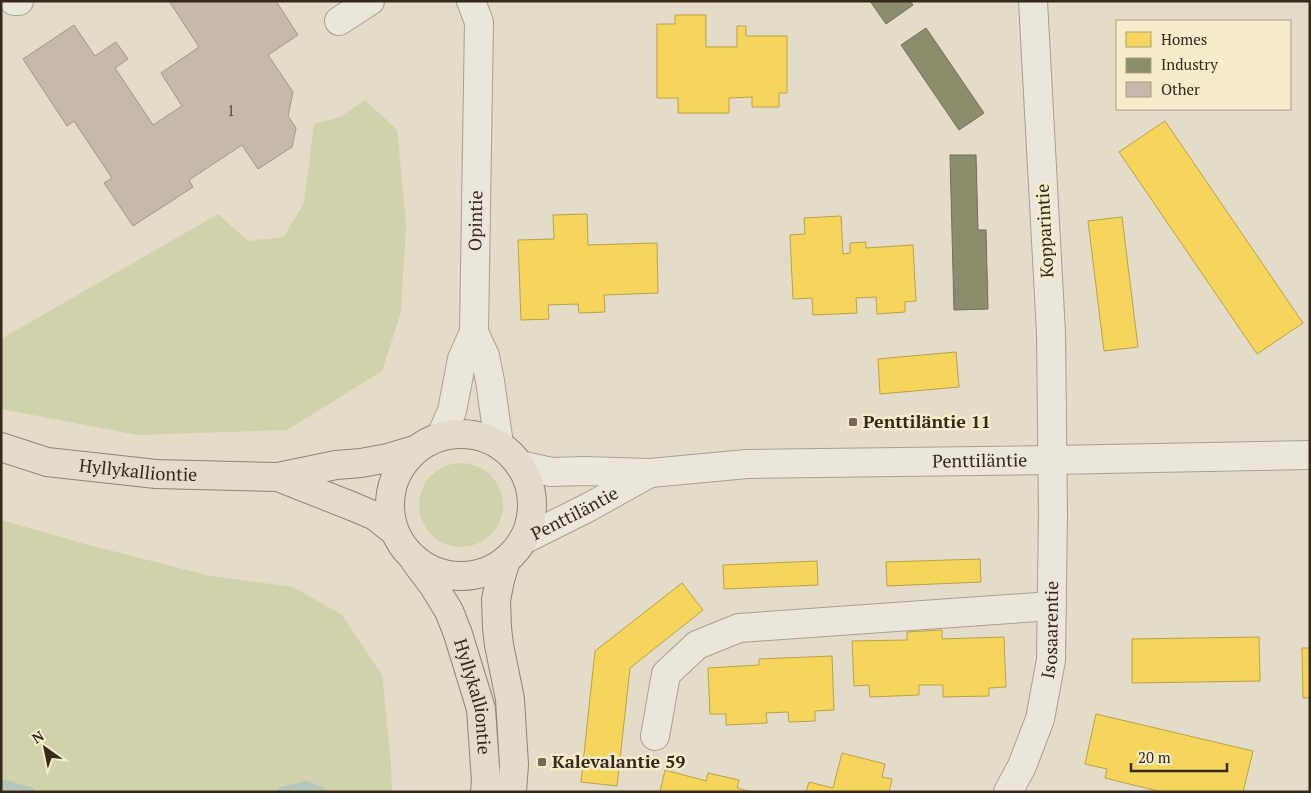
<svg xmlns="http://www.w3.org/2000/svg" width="1311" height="793" font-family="'PT Serif',serif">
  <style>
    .green { fill: #cfd2aa }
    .homes { fill: #f6d55c; stroke: #bca148 }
    .industry { fill: #8c8c6e; stroke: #726e55 }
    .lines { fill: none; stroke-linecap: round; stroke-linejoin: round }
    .stream { stroke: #b4c7bd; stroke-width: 10 }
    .building { fill: #c5baa9; stroke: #a19788 }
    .minor-casing { stroke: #a7a092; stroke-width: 30 }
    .major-casing { stroke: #8c8679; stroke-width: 30 }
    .minor { stroke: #eae6da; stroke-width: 28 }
    .major { stroke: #e1dccb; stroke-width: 28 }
    .poi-dot { fill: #716858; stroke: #f5eccc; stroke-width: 2 }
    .labels { text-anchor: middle; stroke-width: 5; stroke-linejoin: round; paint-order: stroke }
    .number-label { font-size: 15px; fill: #584d3e }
    .street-label { font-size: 18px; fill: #34291b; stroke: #f5eccc }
    .poi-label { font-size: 18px; font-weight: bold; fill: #34291b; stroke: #f5eccc; text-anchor: start }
  </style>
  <rect width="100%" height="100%" fill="#e2dcc8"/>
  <!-- green -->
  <g class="green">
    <polygon points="365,100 397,130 406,224 401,312 382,371 287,430 138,435 1,409 1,339 218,214 248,241 284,237 304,203 314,124 340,117"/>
    <circle cx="461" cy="505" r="42"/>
    <polygon points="1,520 85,544 210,576 293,587 342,615 382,675 391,762 392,792 1,792"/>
  </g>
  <!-- homes -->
  <g class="homes">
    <polygon points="675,15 706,15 706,47 737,47 737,26 746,26 746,36 787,36 787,93 779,93 779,107 752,107 752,97 729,98 729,113 678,113 678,98 657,98 657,24 675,24"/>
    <polygon points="1165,121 1303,323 1257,354 1119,152"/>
    <polygon points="587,214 588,245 657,243 658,293 604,295 605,312 579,313 578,304 548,305 549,319 521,320 518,240 554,239 553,215"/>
    <polygon points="841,216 843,254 850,253 850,243 866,242 866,248 913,245 916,301 905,302 905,312 877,314 876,297 856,298 857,313 813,315 812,298 793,299 790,235 805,234 804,218"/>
    <polygon points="1122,217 1138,347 1104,351 1088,221"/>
    <polygon points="956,352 959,387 880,394 878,359"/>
    <polygon points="980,559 981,582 887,586 886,562"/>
    <polygon points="817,561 818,585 724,589 723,565"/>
    <polygon points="682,583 703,610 630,668 617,786 581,782 595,651"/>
    <polygon points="942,630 942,639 1004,637 1006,687 989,688 989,696 943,697 943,685 919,685 919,695 870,697 869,685 854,686 852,641 907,640 907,632"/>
    <polygon points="1259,637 1260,681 1132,683 1132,639"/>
    <polygon points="1302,648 1310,648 1310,698 1303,698"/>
    <polygon points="832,656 834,710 815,711 815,721 789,722 788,712 766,713 767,723 726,725 726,714 710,714 708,668 759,665 759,659"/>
    <polygon points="1096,714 1253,751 1243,792 1162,792 1105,778 1107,769 1085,764"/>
    <polygon points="842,753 885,764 882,777 892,779 889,792 806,792 809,782 833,788"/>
    <polygon points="665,770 706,781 708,773 739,780 737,788 752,792 660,792"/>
  </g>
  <!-- industry -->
  <g class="industry">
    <polygon points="870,1 910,1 913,5 886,24"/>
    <polygon points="926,28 984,113 959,130 901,45"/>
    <polygon points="950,155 976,155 978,230 986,230 988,309 954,310"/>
  </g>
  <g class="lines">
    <!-- stream -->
    <g class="stream">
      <polyline points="1,784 30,792"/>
      <polyline points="282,792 305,786 321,792"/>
    </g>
  </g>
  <!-- building -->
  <polygon class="building" points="169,1 276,1 298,35 268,55 293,92 288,116 296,128 292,147 258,169 242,145 189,180 193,187 133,226 104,183 112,178 74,121 67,126 23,59 74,25 95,56 116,42 128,59 115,68 153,125 182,106 161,73 199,47"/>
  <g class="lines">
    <defs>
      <g id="minor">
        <polyline points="14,1 19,1"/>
        <polyline points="339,21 370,1"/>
        <polyline points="474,332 485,356 490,381 499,444"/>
        <path id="s1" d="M 441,436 L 452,411 L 462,359 L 474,332 L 479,22 L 471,1"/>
        <path id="s2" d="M 520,465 L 551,472 L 584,471 L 650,473 L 747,464 L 1053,460 L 1310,455"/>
        <path id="s3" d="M 523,540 L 589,507 L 650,473"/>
        <polyline points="655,736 666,674 697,645 739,628 1052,606"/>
        <path id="s4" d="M 1008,792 L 1022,766 L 1040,719 L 1051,660 L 1053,514 L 1051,333 L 1033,1"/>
      </g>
      <g id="major">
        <circle cx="461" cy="505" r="71"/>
        <path id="s5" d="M 1,447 L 47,462 L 156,474 L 278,477 L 336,465 L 361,463 L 388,458 L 415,450"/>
        <polyline points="278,477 354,507 375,516 394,531"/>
        <polyline points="506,560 500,580 496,600 497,628 499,645 510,699 514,765 512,792"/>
        <path id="s6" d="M 415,561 L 433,585 L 449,611 L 458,634 L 481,709 L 486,781 L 485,792"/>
      </g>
    </defs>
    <!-- minor casing -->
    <use href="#minor" class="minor-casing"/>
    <!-- major casing -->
    <use href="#major" class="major-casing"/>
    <!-- minor -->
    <use href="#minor" class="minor"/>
    <!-- major -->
    <use href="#major" class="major"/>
  </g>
  <!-- markers -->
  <g class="poi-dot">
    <rect x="848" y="417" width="10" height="10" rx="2.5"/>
    <rect x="537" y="757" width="10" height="10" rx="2.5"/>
  </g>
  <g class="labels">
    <!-- number labels -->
    <g class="number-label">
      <text x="231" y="116">1</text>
    </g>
    <!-- street labels -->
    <g class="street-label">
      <text dy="6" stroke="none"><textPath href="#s1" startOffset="221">Opintie</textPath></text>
      <text transform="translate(1045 231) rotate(-93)" y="6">Kopparintie</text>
      <text dy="6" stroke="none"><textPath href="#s2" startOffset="461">Penttiläntie</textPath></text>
      <text dy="6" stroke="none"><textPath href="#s5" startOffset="140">Hyllykalliontie</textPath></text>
      <text dy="6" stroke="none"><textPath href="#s3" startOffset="58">Penttiläntie</textPath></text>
      <text dy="6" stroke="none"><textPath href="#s4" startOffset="170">Isosaarentie</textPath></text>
      <text dy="6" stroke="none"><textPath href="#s6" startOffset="150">Hyllykalliontie</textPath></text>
    </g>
    <!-- poi labels -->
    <g class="poi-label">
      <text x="863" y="428">Penttiläntie 11</text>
      <text x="552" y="768">Kalevalantie 59</text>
    </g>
  </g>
  <!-- border -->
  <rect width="1311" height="793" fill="none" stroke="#34291b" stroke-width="5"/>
  <!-- legend -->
  <rect x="1116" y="20" width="175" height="90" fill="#f5eccc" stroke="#a89e85"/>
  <rect x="1126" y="32" width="25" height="15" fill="#f6d55c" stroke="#a89e85"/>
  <text x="1161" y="45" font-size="15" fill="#34291b">Homes</text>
  <rect x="1126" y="58" width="25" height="15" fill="#8c8c6e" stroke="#a89e85"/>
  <text x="1161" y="70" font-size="15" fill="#34291b">Industry</text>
  <rect x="1126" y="82" width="25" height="15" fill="#c5baa9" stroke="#a89e85"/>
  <text x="1161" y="95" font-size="15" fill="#34291b">Other</text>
  <!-- north arrow -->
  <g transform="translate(45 748) rotate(327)" stroke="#f5eccc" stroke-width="4" paint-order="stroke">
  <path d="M0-4L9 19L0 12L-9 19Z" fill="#34291b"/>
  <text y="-8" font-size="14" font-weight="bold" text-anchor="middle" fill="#34291b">N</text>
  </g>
  <!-- scale -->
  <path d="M1131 763v8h96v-8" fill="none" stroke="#34291b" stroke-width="2.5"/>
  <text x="1138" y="763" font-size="15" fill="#34291b" stroke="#f5eccc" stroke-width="4" paint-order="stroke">20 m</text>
</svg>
